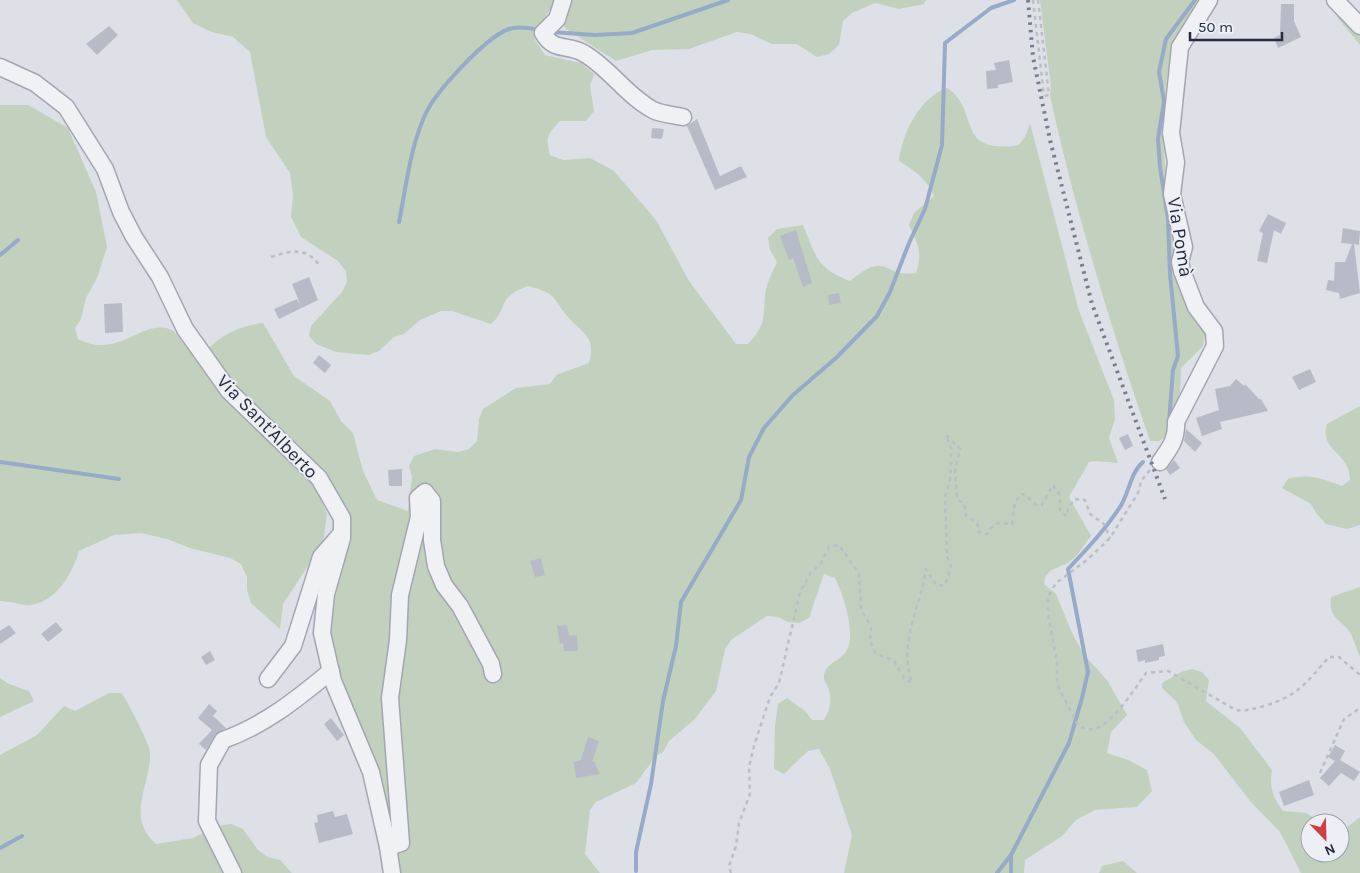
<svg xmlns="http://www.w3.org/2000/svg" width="1360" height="873" font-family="Karla,sans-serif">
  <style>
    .green { fill: #c1d1be }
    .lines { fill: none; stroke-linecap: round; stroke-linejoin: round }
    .stream { stroke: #97aac8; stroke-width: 4 }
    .building { fill: #b7bbc7 }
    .minor-casing { stroke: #a2a6b1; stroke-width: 19 }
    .path { stroke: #bbbec5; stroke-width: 2.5; stroke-dasharray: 4 4; stroke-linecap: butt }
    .minor { stroke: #f0f1f5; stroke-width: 16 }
    .rail { stroke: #767d91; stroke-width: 4; stroke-dasharray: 2.5 5; stroke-linecap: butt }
    .labels { text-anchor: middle; stroke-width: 4; stroke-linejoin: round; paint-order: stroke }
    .street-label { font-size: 19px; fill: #262c3e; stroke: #eceff5 }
  </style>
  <rect width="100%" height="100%" fill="#dde0e7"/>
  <!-- green -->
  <g class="green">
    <path d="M 177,0 L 556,0 L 538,29 L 535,40 L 545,55 L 581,63 L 594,74 L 590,86 L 594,111 L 586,121 L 560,121 C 548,133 545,138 550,155 L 563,160 L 590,158 L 614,171 L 656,220 L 689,281 L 736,344 L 748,344 C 769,322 762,313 766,289 C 768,280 773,271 777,262 L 770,250 L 768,238 L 777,229 L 803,225 C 816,256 816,268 850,281 C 889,249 882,278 916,273 C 923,252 918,245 909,225 L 914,213 L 934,196 C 926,178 915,171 899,161 C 902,133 920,97 947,88 C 981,109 953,155 1019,145 L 1026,135 L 1030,123 L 1079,311 L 1114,400 L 1115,419 L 1109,438 L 1118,463 L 1096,461 L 1089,462 L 1069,497 L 1091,536 C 1085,543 1080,553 1073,559 C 1063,569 1045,566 1044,584 L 1056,594 L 1073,635 L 1085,656 L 1107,680 L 1127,715 L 1111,732 L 1107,753 L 1128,760 L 1147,770 L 1152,791 L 1137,807 L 1095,810 L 1076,820 L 1062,836 L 1025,860 L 1024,873 L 844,873 L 852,835 L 830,769 L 819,749 L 808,751 L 784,774 L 774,769 L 775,726 L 778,704 L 787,698 L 805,711 L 812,720 L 824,720 C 830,710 832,701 829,690 C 828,686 825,682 824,679 C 823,664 838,662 845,653 C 858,637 843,594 835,578 L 824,574 L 809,618 L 799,623 L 788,622 L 778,617 L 767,616 L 731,640 L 725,649 L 716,691 L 695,719 L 669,741 L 663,752 L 656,756 L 636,783 L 596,802 L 590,810 L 585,854 L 600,873 L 399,873 L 391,823 L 374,756 L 349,701 L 335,660 L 330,624 L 341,568 L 351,532 L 342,501 L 300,446 L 247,398 L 224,372 L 208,349 C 222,334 243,325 263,323 L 294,376 L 330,401 L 341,421 L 353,433 L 363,471 L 377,500 L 408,511 L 412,477 L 409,466 L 414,456 L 435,449 L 458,452 L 469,449 L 477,441 L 479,419 L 483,409 L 516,388 L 550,384 L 556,375 L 589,363 C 596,336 584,335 569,318 C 551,298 559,294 528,286 C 495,298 510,307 491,324 L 452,311 L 441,311 L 420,320 L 404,334 L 394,337 L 379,351 L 368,355 L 336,352 L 316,344 L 309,336 L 311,326 L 342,292 L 347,282 L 346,271 L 338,261 L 301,237 L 291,217 L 293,195 L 290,173 L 266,137 L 250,52 L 233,37 L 212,32 L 193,23 Z"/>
    <polygon points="569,0 926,0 924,4 899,9 875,3 852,13 843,21 839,45 829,54 817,57 797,44 772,44 750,34 737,32 689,49 652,50 616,61 566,29 561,22"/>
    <path d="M 1040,0 L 1197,0 L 1172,50 L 1167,76 L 1162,122 L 1168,204 L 1206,330 L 1203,346 L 1181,368 L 1180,393 L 1166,437 L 1159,441 L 1150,441 C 1111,328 1076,214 1050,96 L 1051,86 Z"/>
    <polygon points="1340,15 1360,36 1360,45 1337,17"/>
    <path d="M 0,105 L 28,105 L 68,128 L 96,192 L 107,247 L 97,278 L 86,298 L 81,319 L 75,328 L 78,339 C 120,361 144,315 174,331 L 224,392 L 316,487 L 327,514 L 323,543 L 283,604 L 280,629 L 251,603 L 247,590 L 247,577 L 241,564 L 230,558 L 190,548 L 167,539 L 141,533 L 114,535 L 79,551 C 72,574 57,601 31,605 C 22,606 10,601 0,601 Z"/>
    <path d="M 1360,406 L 1360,525 L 1347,529 L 1326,524 L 1316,513 L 1311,504 L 1282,488 L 1288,479 C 1308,473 1323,479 1342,486 L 1350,480 C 1351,452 1319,452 1327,424 Z"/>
    <path d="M 1360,587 L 1360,657 C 1357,650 1354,641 1351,634 C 1341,617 1328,621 1331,597 Z"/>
    <path d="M 1192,669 L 1202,672 L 1209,680 L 1206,701 L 1240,728 L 1272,770 C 1269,786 1273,798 1283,811 L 1306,813 L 1323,823 L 1310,823 L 1310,853 L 1340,853 L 1340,829 L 1346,828 L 1360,817 L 1360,873 L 1301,873 L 1280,832 L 1250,801 L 1214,754 L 1196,740 L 1184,722 L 1177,702 L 1162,688 L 1162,683 L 1181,672 Z"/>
    <polygon points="0,678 9,684 29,691 34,701 0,717"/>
    <path d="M 109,693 L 121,693 C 127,699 149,744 150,751 C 152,785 124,815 156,844 L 193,838 L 217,826 L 231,824 L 243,829 L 258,850 L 268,857 L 280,860 L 292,873 L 0,873 L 0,755 L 37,735 L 64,706 L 75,711 Z"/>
    <polygon points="1123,861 1137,873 1099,873 1102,866"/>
  </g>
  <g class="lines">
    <!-- stream -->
    <g class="stream">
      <polyline points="551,32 595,35 632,33 728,0"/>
      <path d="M 399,222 C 406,187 410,148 425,115 C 435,92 486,37 509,29 C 518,26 530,28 539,30"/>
      <polyline points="0,255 18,240"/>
      <polyline points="1169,422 1173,370 1178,356 1170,274 1168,219 1160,167 1158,139 1164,101 1159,72 1166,39 1195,0"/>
      <polyline points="0,462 119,479"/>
      <polyline points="0,848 22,836"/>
      <polyline points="636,871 636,852 651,784 663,701 676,646 681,602 741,500 749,457 764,428 793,395 837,357 877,316 890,292 909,243 925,209 942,145 945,43 991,8 1014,0"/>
      <path d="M 997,873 L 1011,855 L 1069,743 L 1082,698 L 1088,672 L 1068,569 C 1086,550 1105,530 1120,507 C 1129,494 1130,473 1143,462"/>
      <polyline points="1011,873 1011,855"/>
    </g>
  </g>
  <!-- building -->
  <g class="building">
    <polygon points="1281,4 1294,4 1294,21 1301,37 1278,48 1274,38 1280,35"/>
    <polygon points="109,26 118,35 97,55 86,44"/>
    <polygon points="1009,60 1013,82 998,85 998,88 987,89 986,71 996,70 994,63"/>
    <polygon points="697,119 720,176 741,166 747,177 715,190 687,126"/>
    <polygon points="652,128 664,129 662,139 651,138"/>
    <polygon points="1268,214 1286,223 1281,234 1274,230 1267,263 1257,261 1263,233 1259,231"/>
    <polygon points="1343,228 1360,231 1359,245 1354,244 1360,293 1340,299 1339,293 1326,290 1328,280 1334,281 1335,262 1345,262 1352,244 1341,243"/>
    <polygon points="796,230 812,283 803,287 793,258 789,260 780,236"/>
    <polygon points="309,277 318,300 279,319 274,309 297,299 301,306 292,284"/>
    <polygon points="839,293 841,303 829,305 828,295"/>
    <polygon points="122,303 123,332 105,333 104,304"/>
    <polygon points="319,355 331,365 325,373 313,363"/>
    <polygon points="1310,369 1316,382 1299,390 1292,377"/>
    <polygon points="1236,379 1244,386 1245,384 1259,399 1261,399 1268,411 1220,422 1222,429 1202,436 1196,418 1219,410 1215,389 1230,386"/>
    <polygon points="1186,429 1202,443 1195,452 1184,441"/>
    <polygon points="1128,434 1133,446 1125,450 1119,438"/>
    <polygon points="1174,460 1180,468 1170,475 1166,469"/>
    <polygon points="402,469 402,486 389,486 388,470"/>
    <polygon points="541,558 545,575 535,577 530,561"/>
    <polygon points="56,622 63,630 48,642 41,634"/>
    <polygon points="9,625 16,633 0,644 0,631"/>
    <polygon points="567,625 569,636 577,635 578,651 564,651 563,643 560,644 557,626"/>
    <polygon points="1163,644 1165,656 1159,657 1159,660 1145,663 1145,660 1138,662 1136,650"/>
    <polygon points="210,651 215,660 206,665 201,657"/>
    <polygon points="209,704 217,711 213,716 226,728 215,735 206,750 199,744 212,730 198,718"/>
    <polygon points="331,718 344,735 337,741 324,724"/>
    <polygon points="588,737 599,741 592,762 594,761 600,774 576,778 574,762 581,760"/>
    <polygon points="1335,745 1345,751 1340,760 1360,772 1354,781 1341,773 1329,786 1320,778 1335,761 1328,757"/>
    <polygon points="1309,780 1314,795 1284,806 1279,792"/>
    <polygon points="333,811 335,817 347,814 353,834 319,843 314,823 318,822 317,815"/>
  </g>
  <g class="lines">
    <defs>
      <g id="minor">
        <path d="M 563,0 L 557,19 L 543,33 C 554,53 568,43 585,54 C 610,69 627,96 653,110 C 661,114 674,115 683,117"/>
        <polyline points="1335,0 1360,26"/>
        <polyline points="0,67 35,83 66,107 105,169 121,212 134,237 160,277 185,329 229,391 319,478 342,518 342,538 326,594 322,633 333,681 371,772 388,847 392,873"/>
        <path d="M 1160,462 C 1170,448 1177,439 1176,422 L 1215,346 L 1214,331 L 1196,307 L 1182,271 L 1180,262 L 1184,247 L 1172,194 L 1176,162 L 1171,133 L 1180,47 L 1209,0"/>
        <polyline points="268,679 293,646 321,557 341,534"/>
        <polyline points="388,847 401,843 390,698 398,640 400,595 419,517 418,498 425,492 432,501 432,540 436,566 444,585 460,606 491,664 493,674"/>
        <path d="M 233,873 L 207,821 L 209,765 L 223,740 C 265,725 297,699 331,671"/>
      </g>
    </defs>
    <!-- minor casing -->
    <use href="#minor" class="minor-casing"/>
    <!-- path -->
    <g class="path">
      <polyline points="1033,0 1044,96"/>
      <polyline points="1038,0 1049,95 1044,96"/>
      <path d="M 271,257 C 291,250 307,247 320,266"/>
      <path d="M 1150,470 L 1141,481 L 1138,493 L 1110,538 L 1087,560 L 1056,583 L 1048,597 L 1048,614 L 1057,662 L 1057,684 L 1078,726 C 1083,728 1088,730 1093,729 C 1112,726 1135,688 1146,673 L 1168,671 L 1236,710 C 1246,711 1254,709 1264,706 C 1298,696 1306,683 1329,657 L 1339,657 L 1360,675"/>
      <polyline points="1320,773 1344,719 1360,708"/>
      <path d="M 731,873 L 729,866 L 736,846 L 739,823 L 750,794 L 749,767 L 754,746 L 770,697 L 779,683 L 800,592 L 811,572 L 820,565 L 829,547 L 839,545 L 859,574 L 861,609 L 871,627 L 870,640 L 875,653 L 894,661 L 904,678 L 912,683 C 898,641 920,610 926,569 L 937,586 L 945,585 L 951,567 L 947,556 L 945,496 L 950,481 L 951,461 L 951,448 L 946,435 L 960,449 L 955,471 L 957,499 L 964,504 L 966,516 L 977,522 L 979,532 L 988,534 L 990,529 L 998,523 L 1012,524 L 1015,502 L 1022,494 L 1026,496 L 1036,505 L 1042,505 L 1053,485 L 1060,495 L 1060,511 L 1067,516 L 1068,508 L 1075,499 L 1085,500 L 1090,514 L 1104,524 L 1110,538"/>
    </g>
    <!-- minor -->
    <use href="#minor" class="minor"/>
    <!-- rail -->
    <polyline class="rail" points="1028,0 1033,57 1050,140 1092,304 1165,499"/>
  </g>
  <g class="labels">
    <!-- street labels -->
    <g class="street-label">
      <text transform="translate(1181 237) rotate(81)" y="7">Via Pomà</text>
      <text transform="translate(268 426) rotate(46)" y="7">Via Sant'Alberto</text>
    </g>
  </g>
  <!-- north arrow -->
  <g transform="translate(1325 838) rotate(157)"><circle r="24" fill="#eceff5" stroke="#9da1ac"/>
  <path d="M0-4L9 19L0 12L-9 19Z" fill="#d03e45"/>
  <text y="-8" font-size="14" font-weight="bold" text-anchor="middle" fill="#262c3e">N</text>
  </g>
  <!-- scale -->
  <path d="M1190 32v8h92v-8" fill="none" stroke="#262c3e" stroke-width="2.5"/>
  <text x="1198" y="32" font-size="15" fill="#262c3e" stroke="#eceff5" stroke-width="4" paint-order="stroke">50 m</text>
</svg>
